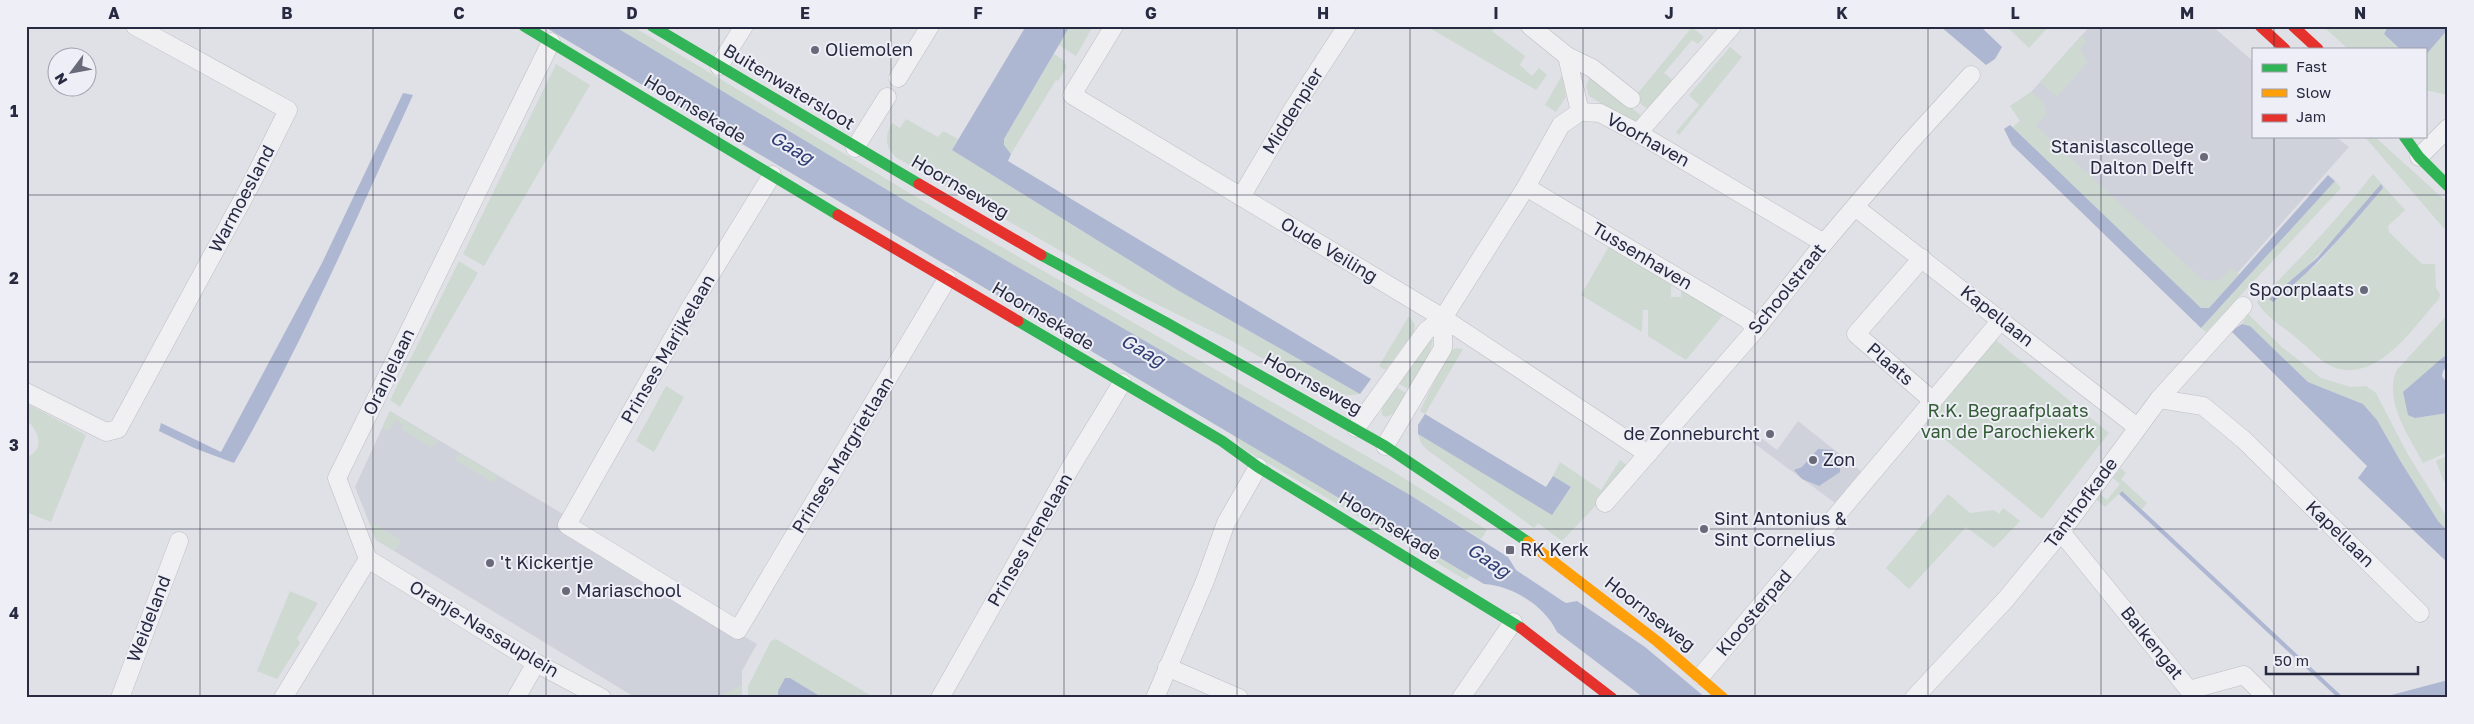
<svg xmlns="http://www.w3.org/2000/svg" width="2474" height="724" font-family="'Golos Text',sans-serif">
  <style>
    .built { fill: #d0d2db }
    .green { fill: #ced9d1; fill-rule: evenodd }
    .water { fill: #aeb7d2 }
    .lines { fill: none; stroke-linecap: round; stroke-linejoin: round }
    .street-casing { stroke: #bdbec4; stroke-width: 19 }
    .street { stroke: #f0f0f2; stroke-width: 18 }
    .fast { stroke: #30b455; stroke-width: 11 }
    .slow { stroke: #ff9f0a; stroke-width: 11 }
    .jam { stroke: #e5322d; stroke-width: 11 }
    .grid { fill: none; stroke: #272a40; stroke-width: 1; stroke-opacity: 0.55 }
    .poi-dot { fill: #686a7a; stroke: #eeeff6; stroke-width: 2 }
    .labels { text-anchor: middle; stroke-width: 4; stroke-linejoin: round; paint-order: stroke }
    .poi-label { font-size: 18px; fill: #272a40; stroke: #eeeff6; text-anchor: start }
    .street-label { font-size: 18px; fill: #272a40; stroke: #eeeff6 }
    .park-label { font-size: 18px; fill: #345c35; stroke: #eeeff6 }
    .water-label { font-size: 19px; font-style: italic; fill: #303f75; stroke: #eeeff6 }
    .neatline { fill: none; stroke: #272a40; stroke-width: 2 }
    .grid-label { font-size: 16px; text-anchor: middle; font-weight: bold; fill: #272a40 }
  </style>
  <rect width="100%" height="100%" fill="#e0e1e6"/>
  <!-- built -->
  <g class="built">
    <polygon points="2090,26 2212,26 2253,61 2253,136 2335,136 2349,147 2217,296 2010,106 2031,92"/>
    <polygon points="390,411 568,517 562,527 757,644 742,671 742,698 636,698 376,540 355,487"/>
    <polygon points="1798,421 1861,471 1835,503 1751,441 1756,434 1777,450"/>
  </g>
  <!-- green -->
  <g class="green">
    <polygon points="614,26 632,26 958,222 1389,469 1487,530 1481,539 1410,495 954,230"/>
    <polygon points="1070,26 1093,26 1076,56 1059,45"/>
    <polygon points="1426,26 1496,26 1492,31 1525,56 1520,65 1532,76 1539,68 1547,75 1536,90"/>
    <polygon points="2006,26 2049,26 2029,48"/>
    <polygon points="2323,26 2388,26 2384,34 2400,49 2348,49"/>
    <polygon points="1692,27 1704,37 1698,44 1692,40 1664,73 1675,82 1651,112 1634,98"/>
    <polygon points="2448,29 2448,95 2425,90 2425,56"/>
    <polygon points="2081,36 2086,41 2080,49 2088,62 2057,97 2040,82"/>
    <polygon points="1730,47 1742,57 1679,135 1676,132 1699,105 1689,95"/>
    <polygon points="1054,54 1063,60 1067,67 1058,81 1056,80 1011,154 1004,145 1004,139"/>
    <polygon points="556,64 590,85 484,266 463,254"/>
    <polygon points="1562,75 1566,97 1556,112 1545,105"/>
    <polygon points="1591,75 1643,117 1637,126 1589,96 1586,86"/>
    <polygon points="2031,92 2043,101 2047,114 2036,126 2204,281 2220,280 2231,268 2239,274 2209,308 2201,308 2012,128 2020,121 2010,106"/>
    <path d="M 906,119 L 938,137 L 943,131 L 958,139 L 952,150 L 1179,291 L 1360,394 L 1343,396 L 1331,394 L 1272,364 L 1232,341 L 1140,296 L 897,158 C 885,148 884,137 892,123 L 900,128 Z"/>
    <polygon points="2364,136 2374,136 2448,203 2448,233"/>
    <path d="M 2373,174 L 2405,210 L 2388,226 L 2389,232 L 2422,264 L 2435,264 L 2436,288 L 2440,294 L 2439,299 C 2413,327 2378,384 2333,367 C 2321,362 2310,349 2300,341 C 2287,329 2265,317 2257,302 C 2298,261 2337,220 2373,174 ZM 2383,188 L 2319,262 L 2273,302 Z"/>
    <polygon points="2335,181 2341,188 2206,332 2201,328"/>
    <polygon points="1611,243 1671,279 1671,297 1681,297 1681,282 1727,310 1686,360 1648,336 1648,310 1643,310 1642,332 1581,295"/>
    <polygon points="459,261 478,273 400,407 390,400"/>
    <polygon points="2248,314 2283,348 2321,378 2351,387 2366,386 2376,393 2407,453 2448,519 2448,531 2438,521 2401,462 2377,420 2363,404 2308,382 2250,326 2242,324"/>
    <path d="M 2448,314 L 2448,353 L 2438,363 L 2415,418 L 2448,413 L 2448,452 L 2423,463 C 2409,436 2384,402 2396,371 Z"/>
    <polygon points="1409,316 1415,325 1414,332 1385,370 1379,366"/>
    <polygon points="1992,337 2109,433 2042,519 1920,419"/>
    <polygon points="1433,339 1430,352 1410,390 1396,382 1421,348"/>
    <polygon points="1457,348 1463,349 1425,414 1420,411 1449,351"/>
    <polygon points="666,386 684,397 654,452 636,441"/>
    <polygon points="1394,386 1408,394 1393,414 1386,417 1382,415 1382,407"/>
    <path d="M 26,403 L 86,435 L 51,522 L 26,512 L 26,458 C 46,448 39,432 26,419 Z"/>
    <polygon points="390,411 438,441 432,448 401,429 403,425 395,420 389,431 382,428"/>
    <polygon points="1232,433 1471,576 1466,580 1242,448"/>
    <polygon points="1418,434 1552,514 1571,488 1553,476 1560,462 1601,490 1620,460 1629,467 1603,498 1562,541 1538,523 1534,528 1426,449 1421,443"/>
    <polygon points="459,453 498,476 494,483 455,460"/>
    <polygon points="2448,455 2448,484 2443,480 2436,461"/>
    <polygon points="2121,468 2126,473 2121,479 2147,503 2142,509 2122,491 2105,507 2096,499 2100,494 2107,500 2120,484 2113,478"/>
    <polygon points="1948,494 1970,513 1994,510 1999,514 2003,508 2020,521 1994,548 1966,527 1909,589 1886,568"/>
    <polygon points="369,521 401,540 395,551 376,540"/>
    <polygon points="290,591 318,603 297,638 300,643 277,679 257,671"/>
    <polygon points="776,639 875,698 823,698 790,678 778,691 778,698 748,698 748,686 771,641"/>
    <polygon points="742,685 742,698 722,698 722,695"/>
  </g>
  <!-- water -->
  <g class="water">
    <path d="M 543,26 L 614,26 L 954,230 L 1410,495 L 1508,557 L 1516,570 L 1561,600 L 1566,603 L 1577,601 L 1645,647 L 1706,698 L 1644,698 L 1557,632 C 1545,606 1513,586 1484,584 Z"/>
    <polygon points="1026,26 1070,26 1004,139 1004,145 1011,154 1008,161 1371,379 1360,394 1179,291 952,150"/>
    <polygon points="1940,26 1980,26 2002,47 1995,59 1986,65"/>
    <polygon points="2388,26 2448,26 2448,29 2425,56 2425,49 2400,49 2384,34"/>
    <path d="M 403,93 L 413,95 C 356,219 302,345 234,463 L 194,448 L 159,431 L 161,423 L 221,452 L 322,263 Z"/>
    <polygon points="2010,125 2201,308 2209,308 2328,175 2335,181 2201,328 2012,145 2004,129"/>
    <path d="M 2381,184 L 2383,188 C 2348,229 2315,269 2273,302 L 2269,299 L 2317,258 Z"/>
    <polygon points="2242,324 2250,326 2308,382 2363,404 2377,420 2401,462 2438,521 2448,531 2448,563 2358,478 2367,466 2231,331"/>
    <polygon points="2448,353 2448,365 2443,371 2442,376 2448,385 2448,413 2415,418 2408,415 2403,392"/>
    <polygon points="1425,414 1546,487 1553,476 1571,487 1552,515 1418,434 1418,425"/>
    <polygon points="1818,449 1833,450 1840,460 1840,472 1819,486 1802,479 1794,470 1802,467"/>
    <polygon points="2122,491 2344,698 2338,698 2119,494"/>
    <polygon points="785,678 790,678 823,698 778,698 778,691"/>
    <polygon points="2448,680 2448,694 2433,698 2380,698"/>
  </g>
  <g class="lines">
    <defs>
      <g id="street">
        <polyline points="1114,26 1072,95 1443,318 1648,454"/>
        <polyline points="1530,26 1567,56 1580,112"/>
        <polyline points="1567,56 1592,68 1631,99"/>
        <polyline points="719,66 744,26"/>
        <polyline points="898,78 930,26"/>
        <polyline points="1638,133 1732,26"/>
        <polyline points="855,148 887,97"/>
        <polyline points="2419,157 2448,128"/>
        <polyline points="772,175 690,308 567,525 738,630 947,279"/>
        <polyline points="1526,187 1747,319 1756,329"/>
        <polyline points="1241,197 1293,109 1347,26"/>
        <polyline points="1855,207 2137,427"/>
        <polyline points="1922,258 1856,334 1933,401"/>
        <polyline points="26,392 106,432 118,429 251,184 288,110 135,26"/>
        <polyline points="2159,399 2203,406 2244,440 2420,613"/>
        <polyline points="1356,428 1426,331 1443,318 1526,187 1561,125 1580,112 1600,113 1638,133 1824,243"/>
        <polyline points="1385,446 1443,348 1443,318"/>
        <polyline points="1605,503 1756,329 1824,243 1910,142 1971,75"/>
        <polyline points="2061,532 2189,690 2244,675 2264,695"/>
        <polyline points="368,559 337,478 551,42"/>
        <polyline points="368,559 536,663 602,698"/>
        <polyline points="1167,667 1239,698"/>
        <polyline points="1701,676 2001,320"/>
        <polyline points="120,698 179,541"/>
        <polyline points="283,698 368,559"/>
        <polyline points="516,698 536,663"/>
        <polyline points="940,698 1069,470 1122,383"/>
        <polyline points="1155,698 1205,581 1226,523 1258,467"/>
        <polyline points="1461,698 1513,622"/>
        <polyline points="1914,698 2006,599 2061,532 2159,399 2243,306"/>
      </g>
    </defs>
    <!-- street casing -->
    <use href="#street" class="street-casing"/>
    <!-- street -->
    <use href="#street" class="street"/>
    <!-- fast -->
    <g class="fast">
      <polyline points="524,26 838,215"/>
      <polyline points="652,26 919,184"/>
      <polyline points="2404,136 2419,157 2448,186"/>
      <polyline points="1041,255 1167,323 1385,446 1528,542"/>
      <polyline points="1018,321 1222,441 1258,467 1521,628"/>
    </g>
    <!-- slow -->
    <polyline class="slow" points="1528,542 1658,642 1723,698"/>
    <!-- jam -->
    <g class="jam">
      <polyline points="2260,26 2285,49"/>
      <polyline points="2293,26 2318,49"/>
      <polyline points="919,184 1041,255"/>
      <polyline points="838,215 1018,321"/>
      <polyline points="1521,628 1612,698"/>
    </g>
  </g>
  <!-- grid -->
  <path class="grid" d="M 200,26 L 200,698M 373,26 L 373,698M 546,26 L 546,698M 719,26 L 719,698M 891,26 L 891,698M 1064,26 L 1064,698M 1237,26 L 1237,698M 1410,26 L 1410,698M 1583,26 L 1583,698M 1755,26 L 1755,698M 1928,26 L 1928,698M 2101,26 L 2101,698M 2274,26 L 2274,49M 2274,136 L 2274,698M 26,195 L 2448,195M 26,362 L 2448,362M 26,529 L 2448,529"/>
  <!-- markers -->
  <g class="poi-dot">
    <circle cx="815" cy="50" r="5"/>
    <circle cx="2204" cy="157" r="5"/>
    <circle cx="2364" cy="290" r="5"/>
    <circle cx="1770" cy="434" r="5"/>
    <circle cx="1813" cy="460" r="5"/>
    <circle cx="1704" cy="529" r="5"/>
    <rect x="1505" y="545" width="10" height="10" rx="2.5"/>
    <circle cx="490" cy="563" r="5"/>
    <circle cx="566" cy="591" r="5"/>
  </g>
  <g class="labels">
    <!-- poi labels -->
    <g class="poi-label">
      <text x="825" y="56">Oliemolen</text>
      <text x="2194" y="153" text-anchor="end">Stanislascollege<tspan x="2194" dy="21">Dalton Delft</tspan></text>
      <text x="2354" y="296" text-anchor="end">Spoorplaats</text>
      <text x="1760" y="440" text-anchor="end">de Zonneburcht</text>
      <text x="1823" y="466">Zon</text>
      <text x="1714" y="525">Sint Antonius &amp;<tspan x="1714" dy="21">Sint Cornelius</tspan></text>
      <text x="1520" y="556">RK Kerk</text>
      <text x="500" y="569">'t Kickertje</text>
      <text x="576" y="597">Mariaschool</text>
    </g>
    <!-- street labels -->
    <g class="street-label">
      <text transform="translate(789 87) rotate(31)" y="6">Buitenwatersloot</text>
      <text transform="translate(695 109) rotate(31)" y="6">Hoornsekade</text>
      <text transform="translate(1293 111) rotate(-58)" y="6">Middenpier</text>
      <text transform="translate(1648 140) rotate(29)" y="6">Voorhaven</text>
      <text transform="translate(960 187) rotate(30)" y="6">Hoornseweg</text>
      <text transform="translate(242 199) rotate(-62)" y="6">Warmoesland</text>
      <text transform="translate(1329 250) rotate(31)" y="6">Oude Veiling</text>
      <text transform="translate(1642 256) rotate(31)" y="6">Tussenhaven</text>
      <text transform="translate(1787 289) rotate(-51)" y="6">Schoolstraat</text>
      <text transform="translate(1043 316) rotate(31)" y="6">Hoornsekade</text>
      <text transform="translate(1997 316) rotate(38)" y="6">Kapellaan</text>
      <text transform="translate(668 349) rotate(-60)" y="6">Prinses Marijkelaan</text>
      <text transform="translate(1890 364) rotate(41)" y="6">Plaats</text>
      <text transform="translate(389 372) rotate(-64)" y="6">Oranjelaan</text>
      <text transform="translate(1313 384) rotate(29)" y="6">Hoornseweg</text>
      <text transform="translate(843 455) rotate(-59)" y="6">Prinses Margrietlaan</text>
      <text transform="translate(2081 503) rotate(-53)" y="6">Tanthofkade</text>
      <text transform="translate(1390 526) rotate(31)" y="6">Hoornsekade</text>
      <text transform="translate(2340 534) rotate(44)" y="6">Kapellaan</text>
      <text transform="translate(1030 540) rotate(-60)" y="6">Prinses Irenelaan</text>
      <text transform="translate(1754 613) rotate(-50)" y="6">Kloosterpad</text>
      <text transform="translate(1650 614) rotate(38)" y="6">Hoornseweg</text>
      <text transform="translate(149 619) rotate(-69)" y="6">Weideland</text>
      <text transform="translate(484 629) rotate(31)" y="6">Oranje-Nassauplein</text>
      <text transform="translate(2152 643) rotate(51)" y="6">Balkengat</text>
    </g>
    <!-- park labels -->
    <g class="park-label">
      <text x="2008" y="417">R.K. Begraafplaats<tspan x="2008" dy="21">van de Parochiekerk</tspan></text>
    </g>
    <!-- water labels -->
    <g class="water-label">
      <text transform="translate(792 147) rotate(31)" y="7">Gaag</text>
      <text transform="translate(1143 350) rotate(30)" y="7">Gaag</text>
      <text transform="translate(1489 560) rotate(34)" y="7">Gaag</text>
    </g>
  </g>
  <!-- border -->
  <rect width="2474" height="724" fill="none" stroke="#eeeff6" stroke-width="55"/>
  <!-- legend -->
  <rect x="2252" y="48" width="175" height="90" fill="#eeeff6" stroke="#9ea0ad"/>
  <rect x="2262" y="64" width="25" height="8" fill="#30b455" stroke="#9ea0ad"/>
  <text x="2296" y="72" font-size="15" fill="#272a40">Fast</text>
  <rect x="2262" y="89" width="25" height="8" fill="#ff9f0a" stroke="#9ea0ad"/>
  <text x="2296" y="98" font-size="15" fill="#272a40">Slow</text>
  <rect x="2262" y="114" width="25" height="8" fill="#e5322d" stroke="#9ea0ad"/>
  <text x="2296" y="122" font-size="15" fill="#272a40">Jam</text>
  <!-- north arrow -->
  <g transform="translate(72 72) rotate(238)"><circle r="24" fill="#eeeff6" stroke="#9ea0ad"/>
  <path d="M0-4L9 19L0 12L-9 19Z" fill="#686a7a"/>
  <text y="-8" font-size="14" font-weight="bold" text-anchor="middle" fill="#272a40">N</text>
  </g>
  <!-- scale -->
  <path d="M2266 666v8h152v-8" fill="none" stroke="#272a40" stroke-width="2.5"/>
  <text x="2274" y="666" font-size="15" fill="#272a40" stroke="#eeeff6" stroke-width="4" paint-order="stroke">50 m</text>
  <rect x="28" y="28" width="2418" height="668" class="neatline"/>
  <g class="grid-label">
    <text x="114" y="19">A</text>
    <text x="287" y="19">B</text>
    <text x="459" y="19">C</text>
    <text x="632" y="19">D</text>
    <text x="805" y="19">E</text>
    <text x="978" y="19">F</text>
    <text x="1151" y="19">G</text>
    <text x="1323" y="19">H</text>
    <text x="1496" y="19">I</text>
    <text x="1669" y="19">J</text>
    <text x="1842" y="19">K</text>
    <text x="2015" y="19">L</text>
    <text x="2187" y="19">M</text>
    <text x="2360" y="19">N</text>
    <text x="14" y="117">1</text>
    <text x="14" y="284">2</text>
    <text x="14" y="451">3</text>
    <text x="14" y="619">4</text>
  </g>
</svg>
